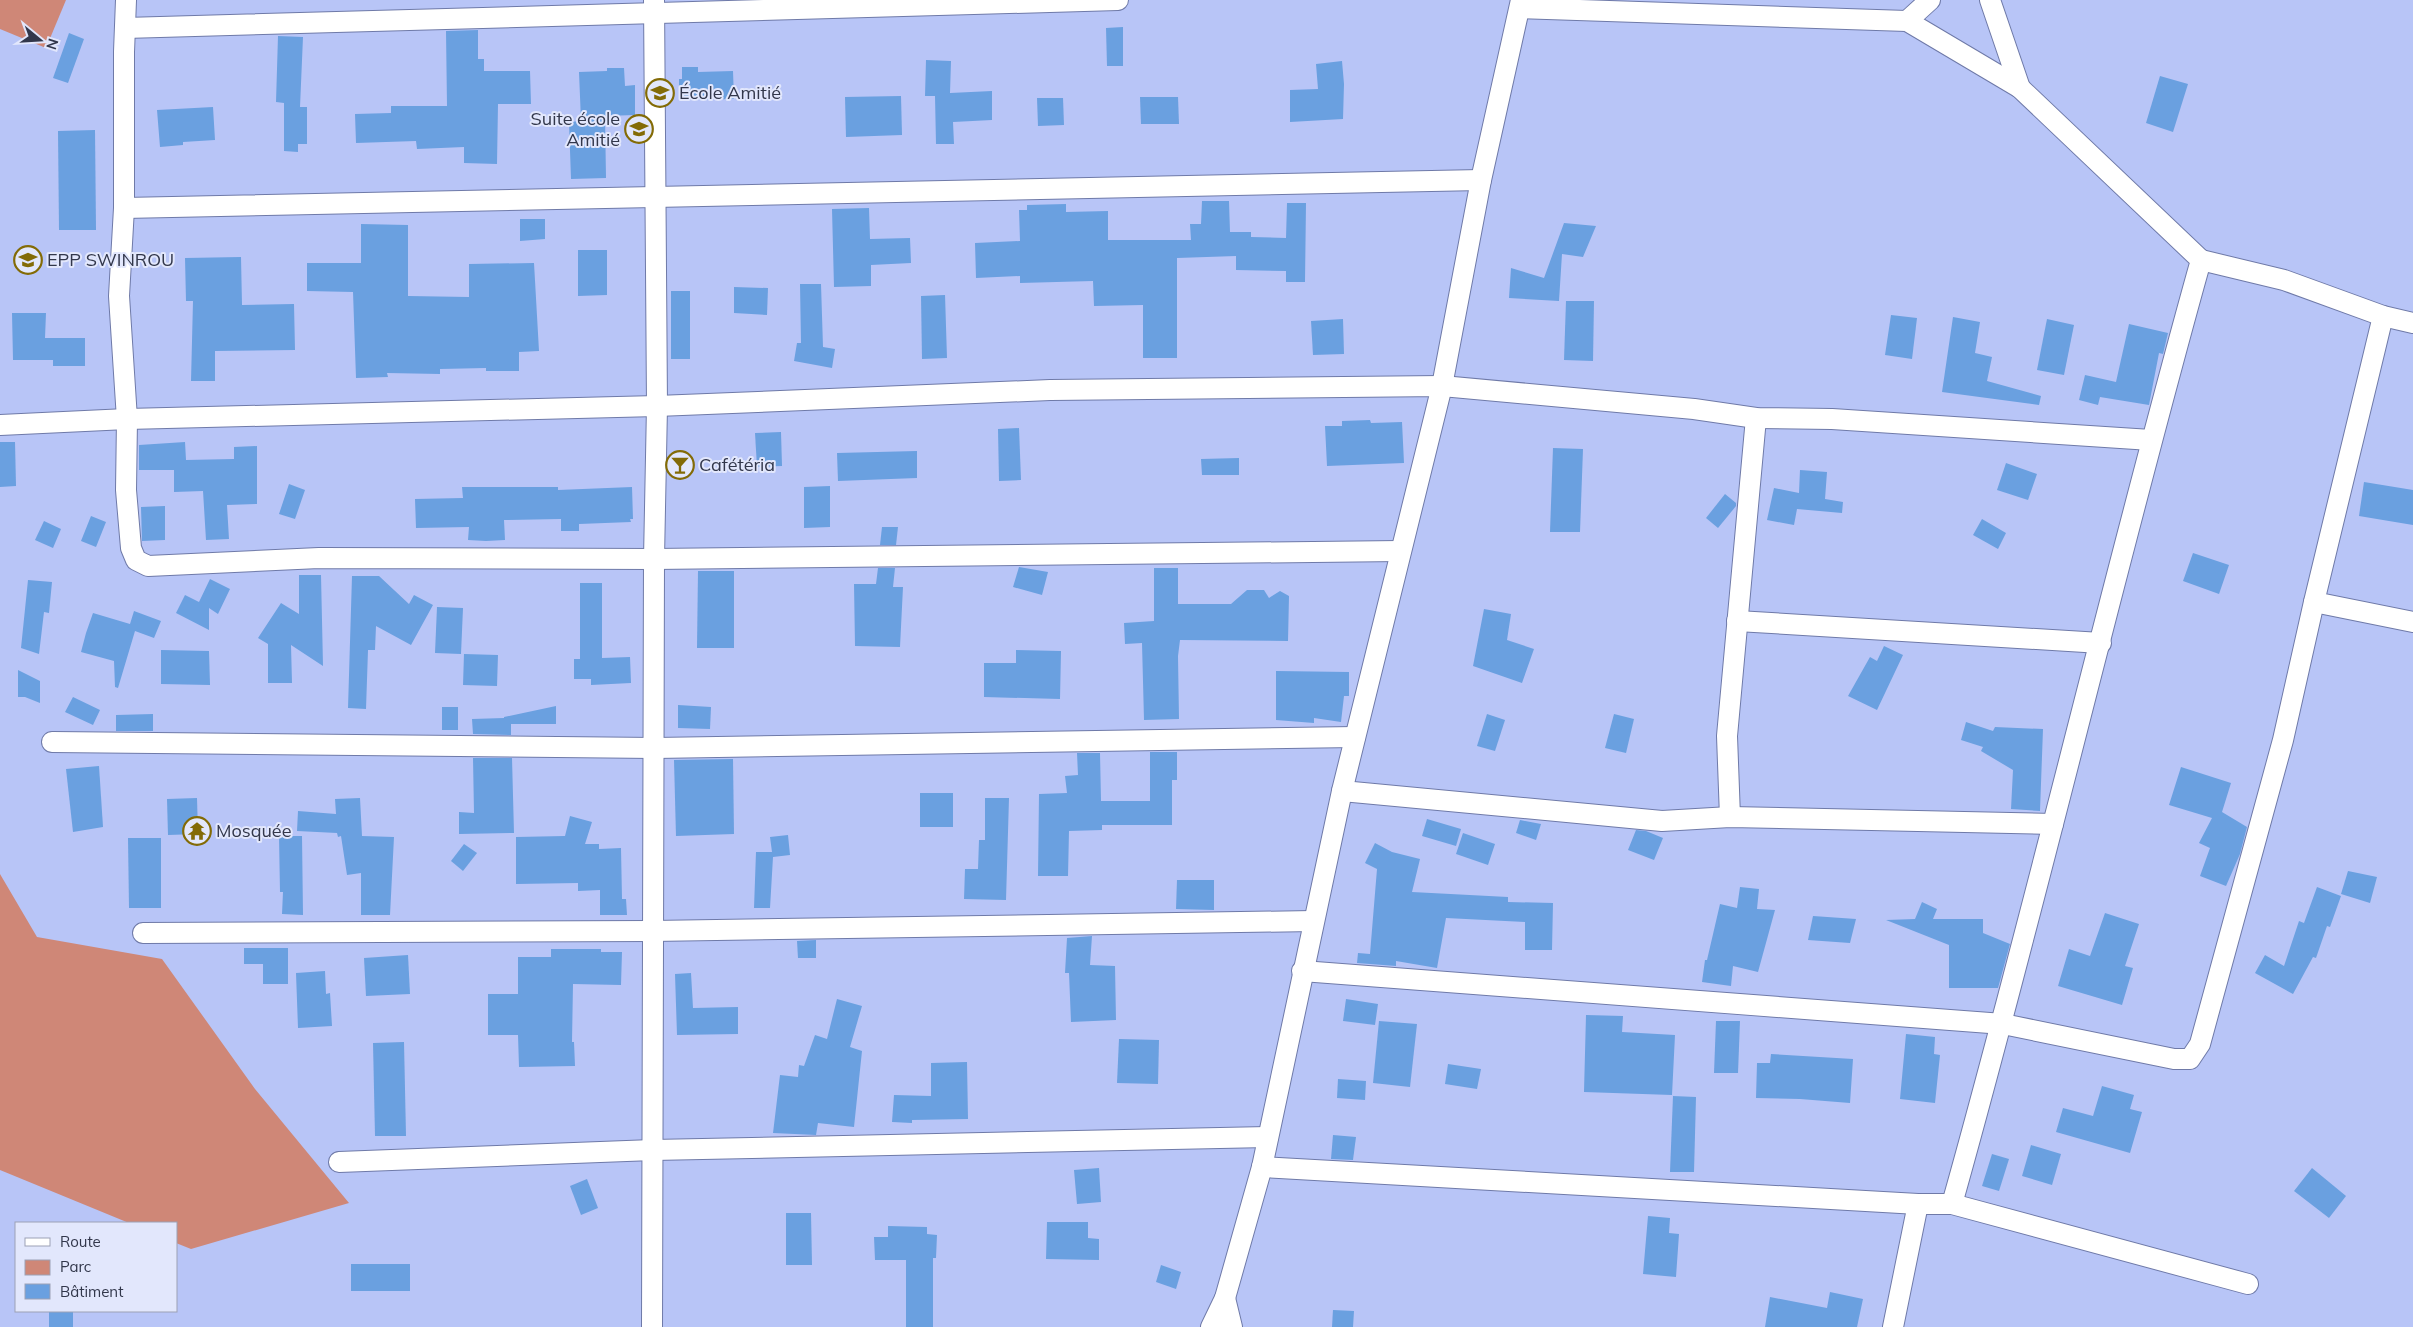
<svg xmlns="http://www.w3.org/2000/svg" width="2413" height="1327" font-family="Mulish,sans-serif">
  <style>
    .green { fill: #cf8777 }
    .building { fill: #6aa0e0 }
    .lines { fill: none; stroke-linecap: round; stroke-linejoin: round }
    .minor-casing { stroke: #6f7aa8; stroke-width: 22 }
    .minor { stroke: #fff; stroke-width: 20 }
    .labels { text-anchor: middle; stroke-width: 4; stroke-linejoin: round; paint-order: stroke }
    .poi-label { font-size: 18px; fill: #32374b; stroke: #e2e7fc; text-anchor: start }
  </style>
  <rect width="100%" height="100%" fill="#b8c5f7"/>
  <!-- green -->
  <g class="green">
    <polygon points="0,0 66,0 46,48 0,29"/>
    <polygon points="0,874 37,937 162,959 255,1089 349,1203 191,1249 176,1243 176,1223 129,1223 0,1170"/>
  </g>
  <!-- building -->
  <g class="building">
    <polygon points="1123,27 1123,66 1107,66 1106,28"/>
    <polygon points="478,30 478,59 484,59 484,71 530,71 531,104 498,104 497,164 464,163 464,147 417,149 416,141 356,143 355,114 391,113 391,106 447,106 446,31"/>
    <polygon points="69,33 84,39 68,83 53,78"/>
    <polygon points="278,36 303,37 300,107 307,107 307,144 298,144 298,152 284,151 284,103 276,102"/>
    <polygon points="926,60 951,61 950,93 992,91 992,120 953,122 954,144 936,144 935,96 925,96"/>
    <polygon points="1342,61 1344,84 1343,119 1290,122 1290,90 1318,89 1316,64"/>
    <polygon points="682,67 698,67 698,72 733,71 734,99 679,100 679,79 682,79"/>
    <polygon points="607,68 624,68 625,86 635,85 635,115 605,116 606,178 571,179 569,122 581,121 579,72 607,71"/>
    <polygon points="2160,76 2188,84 2173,132 2146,123"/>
    <polygon points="901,96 902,135 846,137 845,97"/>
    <polygon points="1140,97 1178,97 1179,124 1141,124"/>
    <polygon points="1037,98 1063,98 1064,125 1038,126"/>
    <polygon points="213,107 215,140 183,142 183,145 160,147 157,110"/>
    <polygon points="95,130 96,230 59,230 58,131"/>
    <polygon points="1202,201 1229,201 1230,232 1251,232 1251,237 1286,238 1287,203 1306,203 1305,282 1286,282 1286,271 1236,270 1236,256 1177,258 1177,358 1143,358 1143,305 1094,306 1093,281 1020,283 1020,276 976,278 975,243 1020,241 1019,210 1027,210 1027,205 1066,204 1066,212 1108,211 1108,240 1191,240 1190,224 1201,224"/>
    <polygon points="869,208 870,239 910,238 911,263 871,265 871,286 834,287 832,209"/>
    <polygon points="520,219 545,219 545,239 520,241"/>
    <polygon points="1564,223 1596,226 1583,257 1562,254 1559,301 1509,298 1511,268 1544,278"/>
    <polygon points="361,224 408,225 408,296 469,297 469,264 534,263 539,351 519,352 519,371 486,371 486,368 440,369 440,374 387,373 388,377 356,378 353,292 307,291 307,263 361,263"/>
    <polygon points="578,250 607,250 607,295 578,296"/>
    <polygon points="241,257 242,305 294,304 295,350 215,351 215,381 191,381 193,301 186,301 185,258"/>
    <polygon points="800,284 821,284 823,347 835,349 832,368 794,361 797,343 801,343"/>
    <polygon points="734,287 768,288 767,315 734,313"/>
    <rect x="671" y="291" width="19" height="68"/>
    <polygon points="945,295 947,358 922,359 921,296"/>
    <polygon points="1566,301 1594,301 1593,361 1564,360"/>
    <polygon points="12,313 46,313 45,338 85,338 85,366 53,366 53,360 13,360"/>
    <polygon points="1891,315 1917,318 1912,359 1885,355"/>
    <polygon points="1953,317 1980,322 1975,353 1992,357 1987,381 2041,396 2039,405 1942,392"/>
    <polygon points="1343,319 1344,354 1313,355 1311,321"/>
    <polygon points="2047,319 2074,325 2064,375 2037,370"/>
    <polygon points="2129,324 2168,333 2163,354 2159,353 2149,405 2100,397 2098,405 2079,400 2085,375 2116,382"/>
    <polygon points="1370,420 1371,423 1402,422 1404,463 1327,466 1325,426 1342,426 1342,421"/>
    <polygon points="1019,428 1021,480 999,481 998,429"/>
    <polygon points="781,432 782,466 757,467 755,433"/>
    <polygon points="0,442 15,442 16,486 0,487"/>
    <polygon points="185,442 186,460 234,459 234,447 257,446 257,504 227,505 229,539 206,540 203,491 174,492 174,470 139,470 139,445"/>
    <polygon points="1553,448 1583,449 1580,532 1550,532"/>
    <polygon points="917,451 917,478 838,481 837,453"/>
    <polygon points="1239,458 1239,475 1202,475 1201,459"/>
    <polygon points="2006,463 2037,474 2028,500 1997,490"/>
    <polygon points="1800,470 1827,472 1825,499 1843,502 1842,513 1797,509 1794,525 1767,520 1774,488 1799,493"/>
    <polygon points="2364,482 2413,490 2413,525 2359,516"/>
    <polygon points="289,484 305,490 295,519 279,514"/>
    <polygon points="830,486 830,527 804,528 804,487"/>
    <polygon points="462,487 558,487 558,490 632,487 633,519 630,519 631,522 579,524 579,531 561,531 561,519 504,520 505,540 486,541 468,540 469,527 416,528 415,499 463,498"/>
    <polygon points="1725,494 1736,503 1736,506 1718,528 1706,518"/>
    <polygon points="165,506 165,540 142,541 141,507"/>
    <polygon points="91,516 106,522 96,547 81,541"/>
    <polygon points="1982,519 2006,533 1998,549 1973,535"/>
    <polygon points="44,521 61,529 53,548 35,540"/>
    <polygon points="882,527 898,527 896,545 880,545"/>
    <polygon points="2193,553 2229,565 2219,594 2183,581"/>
    <polygon points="1019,567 1048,572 1042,595 1013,587"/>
    <polygon points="878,568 895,568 893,587 903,587 900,647 855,646 854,584 876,584"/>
    <polygon points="1154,568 1178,568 1178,604 1231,604 1247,590 1264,590 1269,598 1280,591 1289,596 1288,641 1180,640 1178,656 1179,719 1144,720 1142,643 1125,644 1124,623 1154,621"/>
    <polygon points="698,571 734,571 734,648 697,648"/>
    <polygon points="299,575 321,575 323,666 291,645 292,683 268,683 268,644 258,638 281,603 299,614"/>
    <polygon points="352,576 379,576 409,604 414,595 433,605 411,645 376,626 375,650 368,650 366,709 348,708"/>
    <polygon points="210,579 230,589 218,614 209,608 209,630 176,613 185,595 201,603 199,602"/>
    <polygon points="28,580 52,582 49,613 44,612 39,654 21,648"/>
    <polygon points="580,583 602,583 602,658 630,657 631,683 591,685 591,679 574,679 574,659 580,659"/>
    <polygon points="437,607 463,608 461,654 435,653"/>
    <polygon points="1484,609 1511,614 1507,640 1534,649 1522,683 1473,666"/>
    <polygon points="134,611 161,621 154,638 135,631 118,688 115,687 114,661 81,652 86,633 93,613 130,624"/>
    <polygon points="1884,646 1903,655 1877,710 1848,696 1870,657 1877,661"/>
    <polygon points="161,650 209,651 210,685 161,684"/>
    <polygon points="1016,650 1061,651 1060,699 984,697 984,663 1016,663"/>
    <polygon points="464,654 498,655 497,686 463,685"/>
    <polygon points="18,670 40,681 40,703 25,697 18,697"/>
    <polygon points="1276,671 1349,672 1349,696 1344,696 1341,722 1314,718 1314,723 1276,720"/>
    <polygon points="73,697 100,710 93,725 65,712"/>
    <polygon points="678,705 711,707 710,729 678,728"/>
    <polygon points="556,706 556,724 511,724 511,735 473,734 472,719 504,718 504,717"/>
    <rect x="442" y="707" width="16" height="23"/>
    <polygon points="153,714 153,731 116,731 116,715"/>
    <polygon points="1487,714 1505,720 1495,751 1477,746"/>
    <polygon points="1614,714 1634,719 1626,753 1605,748"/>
    <polygon points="1966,722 1993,731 1995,727 2043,729 2040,811 2011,809 2013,770 1981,751 1983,747 1961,740"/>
    <polygon points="1150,752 1177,752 1177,780 1172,780 1172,825 1102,825 1102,830 1069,831 1068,876 1038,876 1039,794 1067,793 1065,776 1078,775 1077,753 1100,753 1101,801 1150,801"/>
    <polygon points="473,758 512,758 514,833 459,834 459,812 474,813"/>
    <polygon points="733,759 734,834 676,836 674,760"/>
    <polygon points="99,766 103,827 73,832 66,769"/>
    <polygon points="2181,767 2231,783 2222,812 2247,827 2240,854 2226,886 2200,876 2210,848 2199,843 2212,818 2169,805"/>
    <rect x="920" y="793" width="33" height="34"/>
    <polygon points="197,798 198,834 168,835 167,799"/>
    <polygon points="360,798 362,836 394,837 390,915 361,915 361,873 347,875 341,836 338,837 337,833 297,831 298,811 336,814 335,799"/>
    <polygon points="985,798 1009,798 1006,900 964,899 965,869 978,869 979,840 985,840"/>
    <polygon points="570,816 592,822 585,844 599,844 599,849 621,848 622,899 626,899 627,915 600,915 600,890 578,891 578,883 516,884 516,837 565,836"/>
    <polygon points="1427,819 1461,829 1456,846 1422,836"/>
    <polygon points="1520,820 1541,824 1536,840 1516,833"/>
    <polygon points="1636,830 1646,831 1663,838 1654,860 1628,850"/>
    <polygon points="1463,833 1495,844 1488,865 1456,854"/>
    <polygon points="788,835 790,855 773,857 770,908 754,908 756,852 772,852 770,837"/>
    <polygon points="279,836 302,836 303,915 282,914 283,892 280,892"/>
    <polygon points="128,838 161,838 161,908 129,908"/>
    <polygon points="1375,843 1392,852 1420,859 1412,892 1508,897 1508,902 1553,903 1552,950 1525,950 1525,922 1446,918 1437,968 1396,961 1396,966 1357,963 1358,953 1370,954 1377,869 1365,863"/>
    <polygon points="464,844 477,853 463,871 451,861"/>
    <polygon points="2348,871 2377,877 2370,903 2341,894"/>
    <polygon points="1177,880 1214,880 1214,910 1176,909"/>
    <polygon points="1740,887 1759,889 1757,909 1775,910 1758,972 1733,966 1731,986 1702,982 1705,960 1707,960 1720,904 1737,908"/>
    <polygon points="2317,887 2341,896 2330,927 2327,926 2316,958 2313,957 2293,994 2255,973 2265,955 2284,966 2299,921 2304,923"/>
    <polygon points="1922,902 1937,909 1933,919 1983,919 1983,933 2010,944 1998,988 1949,988 1949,945 1886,920 1915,919"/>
    <polygon points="2105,913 2139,924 2125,966 2133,968 2122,1005 2058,986 2069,949 2090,956"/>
    <polygon points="1813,916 1856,919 1850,943 1808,940"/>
    <polygon points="1092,936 1090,965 1115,966 1116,1020 1071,1022 1069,973 1065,973 1067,938"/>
    <polygon points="816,940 816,958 798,958 797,941"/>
    <polygon points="244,948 288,948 288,984 263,984 263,964 244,964"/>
    <polygon points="551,949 601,949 601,952 622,952 621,985 573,984 572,1042 574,1042 575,1066 519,1067 518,1035 488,1035 488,994 518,994 518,957 551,957"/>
    <polygon points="408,955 410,994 366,996 364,958"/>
    <polygon points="325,971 326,994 330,993 332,1026 298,1028 296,973"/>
    <polygon points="691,973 693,1008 738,1007 738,1034 677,1035 675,974"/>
    <polygon points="837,999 862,1006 850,1047 862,1051 854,1127 818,1123 816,1135 773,1133 780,1075 798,1077 799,1065 804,1066 815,1035 827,1039"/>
    <polygon points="1346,999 1378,1004 1375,1025 1343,1021"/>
    <polygon points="1586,1015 1623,1016 1622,1032 1675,1035 1672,1095 1584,1092"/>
    <polygon points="1379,1021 1417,1024 1410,1087 1373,1083"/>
    <polygon points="1716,1021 1740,1021 1738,1073 1714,1073"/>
    <polygon points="1906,1034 1935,1037 1934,1054 1940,1055 1935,1103 1900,1099"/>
    <polygon points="1119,1039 1159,1040 1158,1084 1117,1083"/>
    <polygon points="404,1042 406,1136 375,1136 373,1043"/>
    <polygon points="1771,1054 1853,1059 1850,1103 1800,1099 1756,1098 1757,1063 1770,1063"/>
    <polygon points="967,1062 968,1119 912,1120 912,1123 892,1122 894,1095 931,1096 931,1063"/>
    <polygon points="1448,1064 1481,1069 1477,1089 1445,1084"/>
    <polygon points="1338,1079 1366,1081 1365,1100 1337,1098"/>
    <polygon points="2102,1086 2134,1095 2130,1109 2142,1112 2130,1153 2056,1132 2063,1108 2093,1116"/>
    <polygon points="1673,1096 1696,1097 1694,1172 1670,1172"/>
    <polygon points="1333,1135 1356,1137 1353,1160 1331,1159"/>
    <polygon points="2031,1145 2061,1154 2052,1185 2022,1176"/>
    <polygon points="1992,1154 2009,1159 1999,1191 1982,1186"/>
    <polygon points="1099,1168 1101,1202 1077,1204 1074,1170"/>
    <polygon points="2312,1168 2346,1196 2329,1218 2294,1191"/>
    <polygon points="587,1179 598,1208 581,1215 570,1186"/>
    <polygon points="786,1213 811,1213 812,1265 786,1265"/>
    <polygon points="1648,1216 1670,1218 1669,1233 1679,1234 1676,1277 1643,1274"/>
    <polygon points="1047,1222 1088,1222 1088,1238 1099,1239 1099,1260 1046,1259"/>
    <polygon points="888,1226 927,1227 927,1234 937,1235 936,1258 933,1258 933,1327 906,1327 906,1260 875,1260 874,1237 888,1237"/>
    <rect x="351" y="1264" width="59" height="27"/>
    <polygon points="1161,1265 1181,1272 1176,1289 1156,1282"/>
    <polygon points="1830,1292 1863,1299 1857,1327 1765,1327 1770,1297 1827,1308"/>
    <polygon points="1333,1310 1354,1311 1353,1327 1332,1327"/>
    <rect x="49" y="1311" width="24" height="16"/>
  </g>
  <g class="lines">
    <defs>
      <g id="minor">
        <polyline points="126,0 124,52 124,208 119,296 127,419 126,490 131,548 136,560 148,566 319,558 654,559 1400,551"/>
        <polyline points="1990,0 2020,88"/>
        <path d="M 1520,8 L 1907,21 L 2020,88 L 2201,260 C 2113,574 2040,891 1952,1204"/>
        <polyline points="1907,21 1930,0"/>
        <polyline points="125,28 1118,0"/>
        <polyline points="124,208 1481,180"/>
        <polyline points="2201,260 2284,280 2383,316 2413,323"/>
        <polyline points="0,425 127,419 657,406 1050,390 1442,386 1694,409 1756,418 1832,419 2151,440"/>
        <polyline points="2314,602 2413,622"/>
        <polyline points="1737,621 2101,643"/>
        <polyline points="52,742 655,748 1355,737"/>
        <polyline points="1342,791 1662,821 1730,817 2053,824"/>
        <polyline points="1730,817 1727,736 1756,418"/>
        <polyline points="143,933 652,931 1313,921"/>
        <polyline points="1302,971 2003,1024 2174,1059 2190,1059 2200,1044 2283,740 2314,602 2383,316"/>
        <polyline points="339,1162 653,1150 1268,1137"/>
        <polyline points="1262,1167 1918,1204 1952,1204 2248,1284"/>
        <polyline points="1225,1298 1232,1327"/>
        <polyline points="652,1327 654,559 657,406 654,0"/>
        <polyline points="1211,1327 1225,1298 1262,1167 1342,791 1442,386 1481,180 1521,0"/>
        <polyline points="1893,1327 1918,1204"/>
      </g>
    </defs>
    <!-- minor casing -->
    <use href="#minor" class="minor-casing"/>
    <!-- minor -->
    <use href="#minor" class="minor"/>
  </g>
  <!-- icons -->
  <defs>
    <symbol id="school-ring" viewBox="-11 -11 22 22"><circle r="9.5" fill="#e2e7fc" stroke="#836b06" stroke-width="1.5"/><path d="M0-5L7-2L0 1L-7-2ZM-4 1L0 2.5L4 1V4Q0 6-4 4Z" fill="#836b06"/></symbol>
    <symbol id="bar-ring" viewBox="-11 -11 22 22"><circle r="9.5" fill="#e2e7fc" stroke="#836b06" stroke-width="1.5"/><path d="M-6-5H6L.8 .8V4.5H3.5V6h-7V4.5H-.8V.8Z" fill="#836b06"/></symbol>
    <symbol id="temple-ring" viewBox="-11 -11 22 22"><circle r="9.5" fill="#e2e7fc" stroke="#836b06" stroke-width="1.5"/><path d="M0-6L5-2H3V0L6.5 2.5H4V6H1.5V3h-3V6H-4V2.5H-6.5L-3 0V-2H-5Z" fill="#836b06"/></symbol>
  </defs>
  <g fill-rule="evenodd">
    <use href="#school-ring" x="644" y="77" width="32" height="32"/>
    <use href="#school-ring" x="623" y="113" width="32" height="32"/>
    <use href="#school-ring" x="12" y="244" width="32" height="32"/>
    <use href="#bar-ring" x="664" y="449" width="32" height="32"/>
    <use href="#temple-ring" x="181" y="815" width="32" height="32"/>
  </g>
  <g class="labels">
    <!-- poi labels -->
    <g class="poi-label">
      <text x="679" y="99">École Amitié</text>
      <text x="620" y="125" text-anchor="end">Suite école<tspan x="620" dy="21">Amitié</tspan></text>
      <text x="47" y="266">EPP SWINROU</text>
      <text x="699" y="471">Cafétéria</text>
      <text x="216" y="837">Mosquée</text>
    </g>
  </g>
  <!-- legend -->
  <rect x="15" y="1222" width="162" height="90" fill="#e2e7fc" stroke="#9ca1b5"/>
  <rect x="25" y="1238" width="25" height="8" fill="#ffffff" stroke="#9ca1b5"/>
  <text x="60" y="1247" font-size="15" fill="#32374b">Route</text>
  <rect x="25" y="1260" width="25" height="15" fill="#cf8777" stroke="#9ca1b5"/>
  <text x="60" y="1272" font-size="15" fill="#32374b">Parc</text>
  <rect x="25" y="1284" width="25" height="15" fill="#6aa0e0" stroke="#9ca1b5"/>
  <text x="60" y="1297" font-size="15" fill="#32374b">Bâtiment</text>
  <!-- north arrow -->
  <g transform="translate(40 40) rotate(108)" stroke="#e2e7fc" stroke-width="4" paint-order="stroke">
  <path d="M0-4L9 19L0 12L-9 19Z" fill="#32374b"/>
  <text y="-8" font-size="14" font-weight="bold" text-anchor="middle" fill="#32374b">N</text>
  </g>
</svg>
